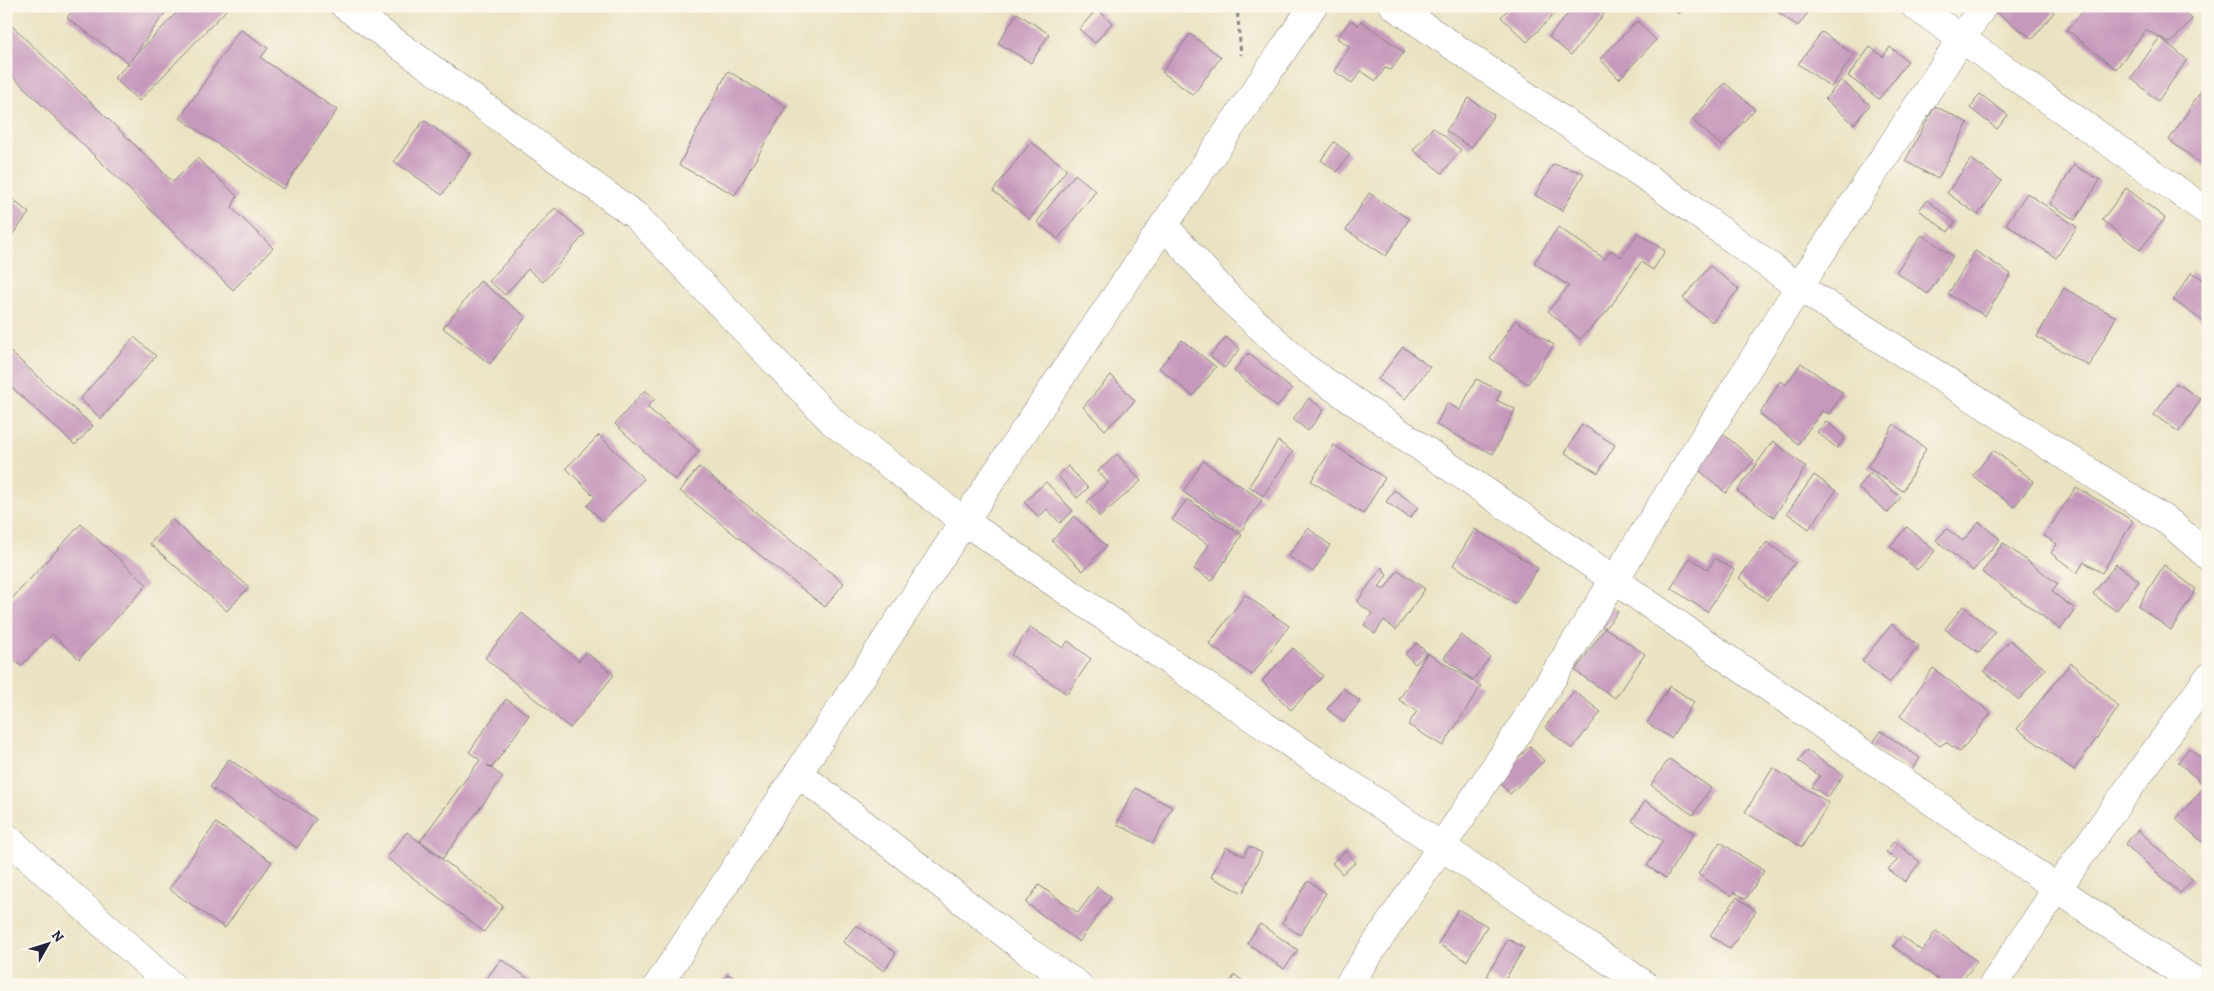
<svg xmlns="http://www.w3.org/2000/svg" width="2214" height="991" font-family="Alegreya,serif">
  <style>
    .building { fill: #c699bc }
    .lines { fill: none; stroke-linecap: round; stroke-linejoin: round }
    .minor-casing { stroke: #86827f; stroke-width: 29 }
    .path { stroke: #86827f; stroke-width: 3; stroke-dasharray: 4 4; stroke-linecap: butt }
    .minor { stroke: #fff; stroke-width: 28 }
  </style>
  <rect width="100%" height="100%" fill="#fbf7ec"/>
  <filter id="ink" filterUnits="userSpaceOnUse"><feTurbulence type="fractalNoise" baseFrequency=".02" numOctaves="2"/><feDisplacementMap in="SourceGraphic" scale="10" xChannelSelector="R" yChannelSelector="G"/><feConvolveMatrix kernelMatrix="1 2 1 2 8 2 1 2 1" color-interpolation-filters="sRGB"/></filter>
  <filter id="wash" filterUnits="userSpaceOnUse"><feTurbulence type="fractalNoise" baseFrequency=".0096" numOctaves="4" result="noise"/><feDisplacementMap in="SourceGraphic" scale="20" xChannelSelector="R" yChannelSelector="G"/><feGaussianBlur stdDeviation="1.12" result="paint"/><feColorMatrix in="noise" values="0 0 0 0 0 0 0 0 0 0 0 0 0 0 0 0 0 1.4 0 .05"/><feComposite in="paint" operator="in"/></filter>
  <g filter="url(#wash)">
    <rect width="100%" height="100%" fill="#eae3c3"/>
    <g id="blocks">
      <!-- building -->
      <g class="building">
        <polygon points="75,6 170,6 131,60 183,6 230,6 139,101 114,78 129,63 67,18"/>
        <polygon points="1511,6 1562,6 1527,42 1501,17"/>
        <polygon points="1574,6 1594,6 1604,14 1571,55 1549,37"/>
        <polygon points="1667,6 1684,6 1679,14"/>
        <polygon points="1784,6 1813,6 1798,26 1779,13"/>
        <polygon points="1996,6 2046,6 2054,12 2033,39 1993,10"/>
        <polygon points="2087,6 2178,6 2192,19 2171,43 2146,30 2116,69 2067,30"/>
        <polygon points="1097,9 1112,23 1095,43 1079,29"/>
        <polygon points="1017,13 1049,34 1031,63 998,43"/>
        <polygon points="1351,20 1358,25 1361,21 1404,52 1391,70 1385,68 1376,81 1361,71 1352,83 1334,71 1350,47 1337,38"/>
        <polygon points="1637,21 1656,40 1619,79 1600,59"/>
        <polygon points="8,22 173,182 197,158 237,196 232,208 273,248 233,290 6,70"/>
        <polygon points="240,29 268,48 261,58 337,110 283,189 180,118"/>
        <polygon points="1822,32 1854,55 1831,87 1798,64"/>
        <polygon points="1190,34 1221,57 1193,95 1162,72"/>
        <polygon points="2160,37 2187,60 2158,101 2131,78"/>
        <polygon points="1870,47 1883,57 1890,47 1908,61 1879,99 1848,76"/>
        <polygon points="728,71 786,107 735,195 679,165"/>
        <polygon points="1841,80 1870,105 1854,124 1825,99"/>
        <polygon points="2208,81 2208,169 2169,140"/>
        <polygon points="1725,83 1755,109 1722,146 1692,120"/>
        <polygon points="1980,94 2008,115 1997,129 1970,108"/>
        <polygon points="1469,98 1494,115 1471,148 1446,131"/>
        <polygon points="1935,106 1968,123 1938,179 1905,161"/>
        <polygon points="424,120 471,154 442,195 394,161"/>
        <polygon points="1433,127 1461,150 1442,173 1413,150"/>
        <polygon points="1031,142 1067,169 1030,219 993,191"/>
        <polygon points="1334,142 1350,154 1337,172 1321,160"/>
        <polygon points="1971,159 2002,181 1978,215 1947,193"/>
        <polygon points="1553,164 1584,173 1562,211 1535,195"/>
        <polygon points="2074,165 2100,180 2075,220 2050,204"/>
        <polygon points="1075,174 1096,191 1058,239 1037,222"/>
        <polygon points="2126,188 2165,218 2140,250 2102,220"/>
        <polygon points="1369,193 1409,219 1386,256 1346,230"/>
        <polygon points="2027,193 2077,227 2056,258 2006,224"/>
        <polygon points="12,199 29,213 6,243 6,206"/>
        <polygon points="1927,200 1955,222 1948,232 1919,210"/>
        <polygon points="555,208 585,234 543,282 528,269 505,295 489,281"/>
        <polygon points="1558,227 1605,259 1611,250 1621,257 1638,233 1665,251 1653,270 1641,262 1607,312 1580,339 1548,311 1569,286 1534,263"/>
        <polygon points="1922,235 1953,256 1928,294 1896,272"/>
        <polygon points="1975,251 2011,274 1985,316 1948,294"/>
        <polygon points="1710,266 1739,289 1712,322 1683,298"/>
        <polygon points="2192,272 2208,283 2206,323 2173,300"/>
        <polygon points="480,281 526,317 490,364 443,328"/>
        <polygon points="2064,288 2116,317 2089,366 2037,337"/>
        <polygon points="1515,320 1554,345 1528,384 1490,358"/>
        <polygon points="134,337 156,356 101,419 80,399"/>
        <polygon points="1226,337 1240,349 1224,368 1210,356"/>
        <polygon points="1182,340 1216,367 1193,396 1159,368"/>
        <polygon points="1403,347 1430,367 1405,399 1378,379"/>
        <polygon points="6,348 93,426 75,445 6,382"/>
        <polygon points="1248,353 1292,389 1277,407 1234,371"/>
        <polygon points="1801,363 1843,393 1829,414 1822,411 1798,444 1760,414 1780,381 1786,385"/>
        <polygon points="1111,375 1135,401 1105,430 1083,407"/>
        <polygon points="1476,379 1501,391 1496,400 1515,409 1493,454 1436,425 1447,403 1460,410"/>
        <polygon points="2176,383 2201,399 2179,432 2154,415"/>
        <polygon points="645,390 655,399 647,407 699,451 675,480 615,424"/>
        <polygon points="1309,398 1324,410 1308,431 1293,419"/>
        <polygon points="1826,421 1845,438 1837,448 1817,432"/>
        <polygon points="1582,424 1615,445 1598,473 1565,453"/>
        <polygon points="1894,424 1926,449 1903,491 1867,467"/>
        <polygon points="1721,432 1754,460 1726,493 1694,466"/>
        <polygon points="599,435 644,479 603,521 587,506 595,497 566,468"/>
        <polygon points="1278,441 1293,452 1263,496 1249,486"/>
        <polygon points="1773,441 1806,467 1774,517 1737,491"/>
        <polygon points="1334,445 1385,478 1363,514 1311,481"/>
        <polygon points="1993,450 2034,481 2014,507 1973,476"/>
        <polygon points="1117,454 1141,481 1100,517 1087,502 1108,483 1098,471"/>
        <polygon points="1203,461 1262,500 1241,531 1183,492"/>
        <polygon points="1068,466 1088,488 1077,498 1058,476"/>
        <polygon points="699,467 844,583 825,607 680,491"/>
        <polygon points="1870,473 1901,497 1888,513 1858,488"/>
        <polygon points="1814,475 1836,491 1809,529 1787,513"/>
        <polygon points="1046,482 1073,511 1060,523 1047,509 1039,517 1024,502"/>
        <polygon points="2076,487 2133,521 2102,573 2084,562 2077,573 2051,553 2057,544 2044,536"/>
        <polygon points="1394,490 1418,507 1410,518 1386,502"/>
        <polygon points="1187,499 1242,535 1212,581 1194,569 1209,545 1172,520"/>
        <polygon points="1074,516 1106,546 1083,571 1052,541"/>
        <polygon points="171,519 249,587 227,611 150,544"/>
        <polygon points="1979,522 2000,539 1973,571 1936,540 1947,529 1963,541"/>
        <polygon points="81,524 147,585 79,659 52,634 21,666 6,653 6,605"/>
        <polygon points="1907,527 1935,551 1917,570 1890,546"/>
        <polygon points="1308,528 1330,545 1313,572 1288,556"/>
        <polygon points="1475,529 1538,568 1515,604 1453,565"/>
        <polygon points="1767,542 1795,563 1767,600 1739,578"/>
        <polygon points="2003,543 2058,584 2052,592 2075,609 2060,629 1982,572"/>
        <polygon points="1690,558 1708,569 1715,558 1734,570 1707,612 1671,588"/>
        <polygon points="2116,564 2139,581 2116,611 2093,594"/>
        <polygon points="2164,565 2196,589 2171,630 2138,606"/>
        <polygon points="1382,567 1387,575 1379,587 1384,590 1398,570 1425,589 1396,630 1384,620 1375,634 1364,625 1372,613 1357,602"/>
        <polygon points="1245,595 1289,626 1252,675 1209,644"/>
        <polygon points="1607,603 1618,612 1605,628 1595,619"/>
        <polygon points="1963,606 1995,632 1979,653 1945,629"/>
        <polygon points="522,613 579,661 586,652 614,675 570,728 485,658"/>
        <polygon points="1892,624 1919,646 1889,683 1862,661"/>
        <polygon points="1030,627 1063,648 1068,641 1091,659 1067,694 1011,655"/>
        <polygon points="1605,628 1645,654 1615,698 1575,671"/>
        <polygon points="1461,635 1490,657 1473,680 1444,658"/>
        <polygon points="2010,640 2045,669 2019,700 1984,671"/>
        <polygon points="1417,643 1427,653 1481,686 1443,746 1408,725 1417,711 1399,700 1427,653 1415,664 1405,654"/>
        <polygon points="1293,648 1323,676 1291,710 1262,681"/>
        <polygon points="2071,663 2119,707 2074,770 2017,729"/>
        <polygon points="1933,668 1991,713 1960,752 1946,742 1940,746 1900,716"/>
        <polygon points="1670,686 1694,702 1671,738 1647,723"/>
        <polygon points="1343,688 1360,701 1344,722 1327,709"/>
        <polygon points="1574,691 1601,712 1572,749 1545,727"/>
        <polygon points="506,699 529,715 492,768 487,765 503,777 443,858 420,841 480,760 469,752"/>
        <polygon points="1881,731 1920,758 1911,771 1872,744"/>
        <polygon points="1530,746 1544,761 1510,794 1496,779"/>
        <polygon points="2189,748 2208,764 2208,847 2176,819 2205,786 2178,762"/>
        <polygon points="1806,750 1843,775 1828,797 1812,787 1820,776 1798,761"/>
        <polygon points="229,759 316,819 297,848 210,787"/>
        <polygon points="1669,759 1711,788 1693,815 1651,785"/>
        <polygon points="1773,768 1829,803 1802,847 1745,812"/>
        <polygon points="1135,788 1172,807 1153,843 1117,824"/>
        <polygon points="1645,801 1694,833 1666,878 1647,866 1663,841 1632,821"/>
        <polygon points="216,823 272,862 225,928 169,889"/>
        <polygon points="2138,830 2193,880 2180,893 2125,844"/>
        <polygon points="407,832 503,906 484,932 387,858"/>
        <polygon points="1894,841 1920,862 1905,882 1888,869 1898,860 1886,852"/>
        <polygon points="1720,842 1764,871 1746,899 1734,892 1731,896 1698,874"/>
        <polygon points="1249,846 1262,853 1243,893 1211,877 1226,847 1244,856"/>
        <polygon points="1345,851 1356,862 1342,874 1332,863"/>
        <polygon points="1308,881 1326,893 1300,935 1282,923"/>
        <polygon points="1039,885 1078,913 1097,887 1111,897 1079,942 1026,903"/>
        <polygon points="1737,897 1756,911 1730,949 1710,935"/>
        <polygon points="1458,909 1487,926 1467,961 1438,944"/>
        <polygon points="1260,924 1298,950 1284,969 1247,943"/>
        <polygon points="856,925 896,953 884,971 843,942"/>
        <polygon points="1936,931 1977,961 1959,985 1945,985 1893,946 1901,936 1922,951"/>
        <polygon points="1508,939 1524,948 1502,985 1487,976"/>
        <polygon points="501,959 537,985 482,985"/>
        <polygon points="728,974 743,985 720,985"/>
        <polygon points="1235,975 1248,985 1228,985"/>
      </g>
    </g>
  </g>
  <g filter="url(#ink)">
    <use href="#blocks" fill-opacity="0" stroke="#86827f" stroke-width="1"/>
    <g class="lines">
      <defs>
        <g id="minor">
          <polyline points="345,6 636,216 833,422 964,521 1645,985"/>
          <polyline points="1394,6 1655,183 1799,287 2170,523 2208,556"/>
          <polyline points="1915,6 2208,212"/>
          <polyline points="1164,225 1228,297 1301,365 1613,579 2114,928 2201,985"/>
          <polyline points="798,773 1027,951 1078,985"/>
          <polyline points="6,837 171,985"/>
          <polyline points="658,985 1022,434 1313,6"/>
          <polyline points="1348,985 1512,742 1799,287 1983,6"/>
          <polyline points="1993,985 2058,887 2208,678"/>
        </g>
      </defs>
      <!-- minor casing -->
      <use href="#minor" class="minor-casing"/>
      <!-- path -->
      <polyline class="path" points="1237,6 1241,55"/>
      <!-- minor -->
      <use href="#minor" class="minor"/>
    </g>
  </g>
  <!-- margin -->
  <rect width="2214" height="991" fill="none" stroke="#fbf7ec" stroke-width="25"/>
  <!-- north arrow -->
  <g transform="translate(48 944) rotate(51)" stroke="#fbf7ec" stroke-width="4" paint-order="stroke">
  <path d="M0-4L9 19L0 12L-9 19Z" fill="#22223b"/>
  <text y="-8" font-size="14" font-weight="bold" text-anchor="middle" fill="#22223b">N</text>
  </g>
</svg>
